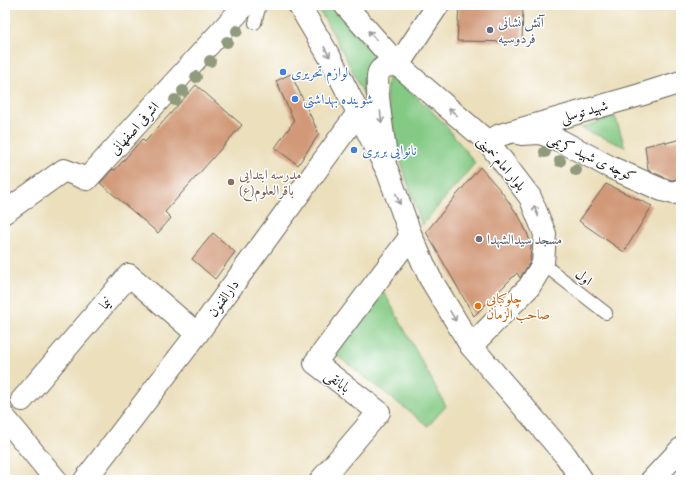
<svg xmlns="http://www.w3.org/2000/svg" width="686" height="485" font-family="Alegreya,Amiri,serif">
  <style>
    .green { fill: #84ca85; stroke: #507350 }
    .building { fill: #d19978 }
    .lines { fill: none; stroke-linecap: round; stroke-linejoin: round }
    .service-casing { stroke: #646054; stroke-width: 14 }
    .minor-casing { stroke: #646054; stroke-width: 24 }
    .tertiary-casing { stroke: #646054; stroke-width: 24 }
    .service { stroke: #fff; stroke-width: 12 }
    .minor { stroke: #fff; stroke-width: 22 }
    .tertiary { stroke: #fff; stroke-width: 22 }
    .tree { fill: #909a7b }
    .oneway { stroke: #999 }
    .service-dot { fill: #5c6f8a; stroke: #fff; stroke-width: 1.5 }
    .shop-dot { fill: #3f7fe0; stroke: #fff; stroke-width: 1.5 }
    .education-dot { fill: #8d6e63; stroke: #fff; stroke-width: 1.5 }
    .worship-dot { fill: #6b7280; stroke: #fff; stroke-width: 1.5 }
    .food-dot { fill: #e8710a; stroke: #fff; stroke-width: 1.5 }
    .labels { text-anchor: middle; stroke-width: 3; stroke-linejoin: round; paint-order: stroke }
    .service-label { font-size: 14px; fill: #4e5e75; stroke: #fff; text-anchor: start }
    .shop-label { font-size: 14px; fill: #366cbe; stroke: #fff; text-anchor: start }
    .street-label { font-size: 14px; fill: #1c1c1c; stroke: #fff }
    .education-label { font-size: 14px; fill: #785e54; stroke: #fff; text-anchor: start }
    .worship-label { font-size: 14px; fill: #5b616d; stroke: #fff; text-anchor: start }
    .food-label { font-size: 14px; fill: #c56008; stroke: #fff; text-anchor: start }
  </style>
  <rect width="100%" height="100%" fill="#fff"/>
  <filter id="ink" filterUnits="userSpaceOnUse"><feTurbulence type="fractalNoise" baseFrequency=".025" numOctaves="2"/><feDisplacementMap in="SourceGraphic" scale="8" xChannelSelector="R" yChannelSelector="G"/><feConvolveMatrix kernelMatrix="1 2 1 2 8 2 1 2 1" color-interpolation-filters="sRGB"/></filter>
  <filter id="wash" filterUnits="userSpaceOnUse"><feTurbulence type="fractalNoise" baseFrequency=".012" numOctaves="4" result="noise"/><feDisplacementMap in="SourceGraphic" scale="16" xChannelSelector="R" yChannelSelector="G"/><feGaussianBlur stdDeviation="0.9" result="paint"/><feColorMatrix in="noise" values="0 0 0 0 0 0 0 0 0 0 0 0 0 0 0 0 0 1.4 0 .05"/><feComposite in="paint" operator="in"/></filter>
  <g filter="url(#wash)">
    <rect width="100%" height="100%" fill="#ebdfbc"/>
    <!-- green -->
    <g class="green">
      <path d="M 316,5 L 330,5 L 379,61 L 374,116 C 356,78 338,40 316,5 Z"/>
      <polygon points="394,75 443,122 475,163 422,225 400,160 386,95 388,78"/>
      <polygon points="615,116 625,147 581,128"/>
      <polygon points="384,292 446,406 428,426 335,354"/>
    </g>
    <g id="blocks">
      <!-- building -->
      <g class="building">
        <polygon points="459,5 523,5 522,42 457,41"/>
        <polygon points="291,74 319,134 298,165 275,148 294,121 276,81"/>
        <polygon points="196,85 242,125 165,212 171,218 158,233 100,183 113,169 115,170 142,139 145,142"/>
        <polygon points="681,139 681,178 672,180 666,178 648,170 645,146 666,141 666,143"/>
        <polygon points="480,167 501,191 520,218 527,233 531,244 530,262 520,278 517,273 474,316 426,232"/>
        <polygon points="606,184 652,206 624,252 579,221"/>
        <polygon points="213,233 235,252 215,279 192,259"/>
      </g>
    </g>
  </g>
  <g filter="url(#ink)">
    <use href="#blocks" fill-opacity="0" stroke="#646054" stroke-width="1"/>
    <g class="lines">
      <defs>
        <g id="service">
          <polyline points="255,23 260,5"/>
          <polyline points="543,264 606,313"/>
        </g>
        <g id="minor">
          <polyline points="398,65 438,5"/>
          <polyline points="521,134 540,133 561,141 610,167 662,190 673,193 681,190"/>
          <polyline points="488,142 500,135 640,95 681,82"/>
          <polyline points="5,212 64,170 87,179 245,5"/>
          <polyline points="22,400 129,275 197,334"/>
          <polyline points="5,418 56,480"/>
          <polyline points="85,480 197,334 358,113"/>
          <polyline points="321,480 379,412 315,363 411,236"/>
          <polyline points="652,480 681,449"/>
        </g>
        <g id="tertiary">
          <polyline points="299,5 332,61 388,172 411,236 430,278 471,346 566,456 582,480"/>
          <polyline points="345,5 398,65 488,142 530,197 545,234 543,264 529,287 471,346"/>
          <path d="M 386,156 C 384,142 374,82 379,72 C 383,65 391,65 398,65"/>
        </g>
      </defs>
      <!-- service casing -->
      <use href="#service" class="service-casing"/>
      <!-- minor casing -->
      <use href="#minor" class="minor-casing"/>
      <!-- tertiary casing -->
      <use href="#tertiary" class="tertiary-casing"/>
      <!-- service -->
      <use href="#service" class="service"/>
      <!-- minor -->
      <use href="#minor" class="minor"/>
      <!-- tertiary -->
      <use href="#tertiary" class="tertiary"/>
    </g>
    <!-- trees -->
    <g class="tree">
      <circle cx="237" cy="31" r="6"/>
      <circle cx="227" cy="42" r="6"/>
      <circle cx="210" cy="61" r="6"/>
      <circle cx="196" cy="77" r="6"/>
      <circle cx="183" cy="91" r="6"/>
      <circle cx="175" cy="100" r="6"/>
      <circle cx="545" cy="152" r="6"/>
      <circle cx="560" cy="161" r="6"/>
      <circle cx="576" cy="170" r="6"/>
    </g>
    <!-- one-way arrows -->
    <defs><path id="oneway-shaft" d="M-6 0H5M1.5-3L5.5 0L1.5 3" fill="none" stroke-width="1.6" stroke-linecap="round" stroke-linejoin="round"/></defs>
    <g class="oneway">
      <use href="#oneway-shaft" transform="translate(372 35) rotate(-132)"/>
      <use href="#oneway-shaft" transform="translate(327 52) rotate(61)"/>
      <use href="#oneway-shaft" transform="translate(453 112) rotate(-139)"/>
      <use href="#oneway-shaft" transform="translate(381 117) rotate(83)"/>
      <use href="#oneway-shaft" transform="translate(398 199) rotate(69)"/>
      <use href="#oneway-shaft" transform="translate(536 211) rotate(-112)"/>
      <use href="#oneway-shaft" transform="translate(453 316) rotate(60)"/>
    </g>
  </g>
  <!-- markers -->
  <circle class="service-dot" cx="490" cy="30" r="4"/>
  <g class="shop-dot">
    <circle cx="283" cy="72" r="4"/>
    <circle cx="295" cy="99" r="4"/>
    <circle cx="354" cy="150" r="4"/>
  </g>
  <circle class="education-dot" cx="231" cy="182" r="4"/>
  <circle class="worship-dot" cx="479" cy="239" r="4"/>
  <circle class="food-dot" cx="478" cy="306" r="4"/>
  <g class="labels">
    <!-- service labels -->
    <g class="service-label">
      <text x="498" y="27">آتش نشانی<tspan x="498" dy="16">فردوسیه</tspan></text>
    </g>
    <!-- shop labels -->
    <g class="shop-label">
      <text x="291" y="77">لوازم تحریری</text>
      <text x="303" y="104">شوینده بهداشتی</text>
      <text x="362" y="155">نانوایی بربری</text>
    </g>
    <!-- street labels -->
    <g class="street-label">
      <text transform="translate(584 111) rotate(-16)" y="5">شهید توسلی</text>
      <text transform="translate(134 128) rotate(-48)" y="5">اشرفی اصفهانی</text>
      <text transform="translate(592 157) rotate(25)" y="5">کوچه ی شهید کریمی</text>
      <text transform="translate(502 163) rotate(50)" y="5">بلوار امام خمینی</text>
      <text transform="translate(584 277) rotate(38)" y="5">اول</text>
      <text transform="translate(223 298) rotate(-54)" y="5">دارالفنون</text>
      <text transform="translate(105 303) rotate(-50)" y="5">نیما</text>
      <text transform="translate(338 381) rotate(37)" y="5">بابانقی</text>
    </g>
    <!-- education labels -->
    <g class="education-label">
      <text x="239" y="179">مدرسه ابتدایی<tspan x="239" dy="16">باقرالعلوم(ع)</tspan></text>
    </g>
    <!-- worship labels -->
    <g class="worship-label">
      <text x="487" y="244">مسجد سیدالشهدا</text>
    </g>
    <!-- food labels -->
    <g class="food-label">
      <text x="486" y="303">چلوکبابی<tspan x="486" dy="16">صاحب الزمان</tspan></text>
    </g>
  </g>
  <!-- margin -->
  <rect width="686" height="485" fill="none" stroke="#fff" stroke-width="20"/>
</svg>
